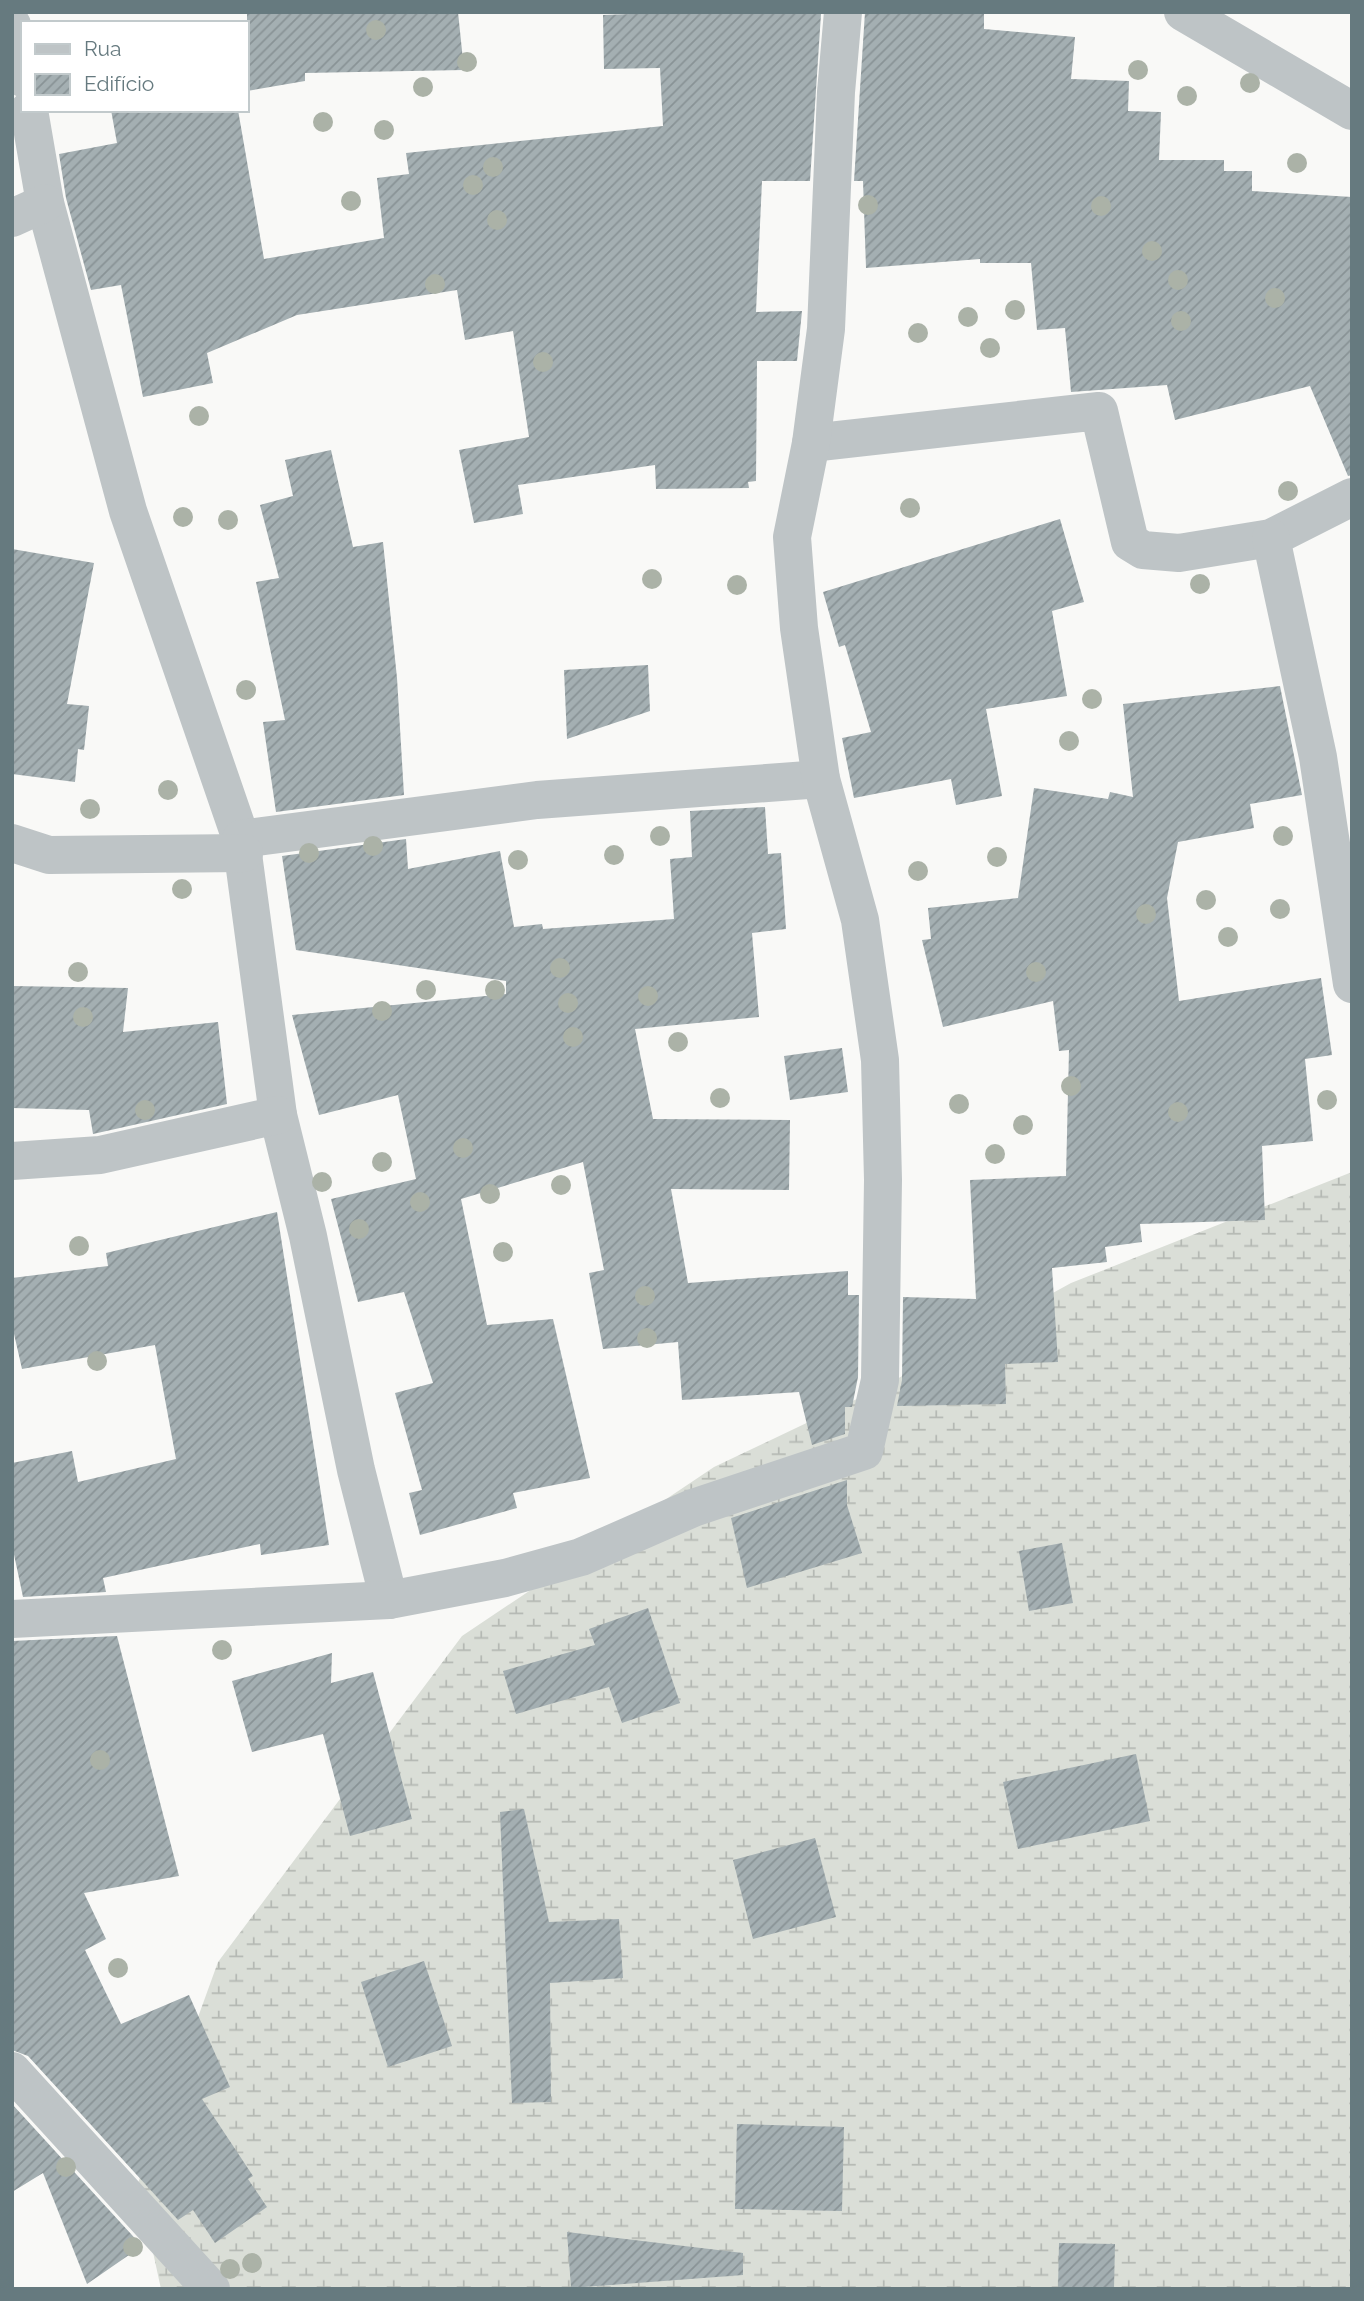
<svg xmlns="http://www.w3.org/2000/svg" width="1364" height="2301" font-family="Raleway,sans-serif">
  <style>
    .wetland { fill: url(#wetland-marsh) }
    .building { fill: url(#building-hatch) }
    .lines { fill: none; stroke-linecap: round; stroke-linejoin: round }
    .street { stroke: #bec4c6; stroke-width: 38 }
    .tree { fill: #abb2a7 }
  </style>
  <defs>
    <pattern id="wetland-marsh" width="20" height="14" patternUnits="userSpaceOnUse" patternTransform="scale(1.75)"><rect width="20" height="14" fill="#daded7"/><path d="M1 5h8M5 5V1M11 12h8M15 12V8" fill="none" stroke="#b5b9b4"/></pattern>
    <pattern id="building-hatch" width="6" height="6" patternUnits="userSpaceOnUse" patternTransform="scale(1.75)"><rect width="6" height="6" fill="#a4afb2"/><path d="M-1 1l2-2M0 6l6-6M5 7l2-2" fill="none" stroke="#899396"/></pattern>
  </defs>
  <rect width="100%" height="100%" fill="#f9f9f7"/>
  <!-- wetland -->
  <polygon class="wetland" points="1352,1172 1352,2289 161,2289 138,2183 218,1962 462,1636 714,1467 884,1386 1071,1283"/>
  <!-- building -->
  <g class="building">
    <polygon points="247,12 458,12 464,70 305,73 305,81 247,91"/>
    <polygon points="684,12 821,14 810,181 762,181 756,312 802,311 797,361 757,361 756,481 748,482 749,488 656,489 655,465 518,485 523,514 474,523 459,450 529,437 513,331 465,340 457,290 297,315 207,353 213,383 143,397 121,285 91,290 66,198 59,154 117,143 111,110 238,110 264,259 384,238 377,178 409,174 406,153 663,126 660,68 604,69 603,15"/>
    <polygon points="865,12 984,12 984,29 1075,37 1071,79 1129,81 1128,111 1161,112 1159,160 1224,160 1224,171 1252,171 1252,191 1352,197 1352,475 1348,476 1310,386 1175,420 1167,385 1071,392 1065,328 1037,330 1031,263 980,263 980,259 866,268 863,181 854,181"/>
    <polygon points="331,450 353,547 383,542 397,678 404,795 276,812 263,722 285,720 256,582 279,578 260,505 293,496 285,460"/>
    <polygon points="1060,519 1084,602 1052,611 1067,696 986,709 1002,796 956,805 951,779 854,798 842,738 871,732 845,645 839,647 823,592"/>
    <polygon points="12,549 94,563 67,704 89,706 84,750 78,749 75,782 12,774"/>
    <polygon points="648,665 650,711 567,739 564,670"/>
    <polygon points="1280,686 1302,795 1250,804 1254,828 1178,842 1167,898 1179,1001 1321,978 1332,1055 1305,1059 1313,1141 1262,1146 1265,1220 1140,1224 1142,1242 1105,1247 1107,1262 1052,1268 1058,1362 1005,1364 1006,1404 897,1406 902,1380 903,1297 976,1299 970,1180 1066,1176 1069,1050 1059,1051 1053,1001 943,1027 922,940 931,939 928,908 1018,898 1034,788 1108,799 1110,792 1133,797 1123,704"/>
    <polygon points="765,807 768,854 781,853 786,929 752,933 759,1017 635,1029 653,1119 790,1120 789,1190 671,1189 688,1283 848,1271 848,1295 859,1295 858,1377 852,1407 845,1407 845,1434 812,1445 799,1392 682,1400 678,1342 603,1349 589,1273 604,1270 583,1162 461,1199 487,1325 553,1319 590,1478 513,1493 517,1508 420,1535 409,1493 422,1490 395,1393 433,1383 404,1292 358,1302 331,1199 416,1179 398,1095 319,1115 292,1015 506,994 506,981 296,950 282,856 406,839 408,869 500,851 514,927 542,924 543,929 674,919 670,859 692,857 690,811"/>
    <polygon points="12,986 128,988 123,1032 218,1022 227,1104 93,1134 89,1110 12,1108"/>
    <polygon points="842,1048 848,1092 790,1100 784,1056"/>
    <polygon points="277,1212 329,1545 261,1555 260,1544 103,1578 106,1592 23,1597 12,1545 12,1463 72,1451 78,1482 176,1459 155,1345 22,1369 12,1325 12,1278 108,1266 106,1253"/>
    <polygon points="847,1480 847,1505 862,1553 747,1588 731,1518"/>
    <polygon points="1062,1543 1073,1603 1029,1611 1019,1551"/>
    <polygon points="648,1608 680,1703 622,1723 609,1687 516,1714 503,1671 595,1645 589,1629"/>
    <polygon points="117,1636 179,1876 84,1893 106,1939 85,1950 121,2024 189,1995 230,2087 202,2099 253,2176 248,2179 267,2207 215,2243 193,2210 178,2220 28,2056 12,2050 12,1641"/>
    <polygon points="332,1653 331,1683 373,1672 412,1819 350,1836 323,1734 252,1752 232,1681"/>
    <polygon points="1136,1754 1150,1821 1018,1849 1003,1782"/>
    <polygon points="524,1809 549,1922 619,1919 623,1978 550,1983 551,2102 512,2103 500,1812"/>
    <polygon points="815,1838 836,1917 753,1939 733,1860"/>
    <polygon points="424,1961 452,2046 388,2067 361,1982"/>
    <polygon points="12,2104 142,2246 87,2284 43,2173 12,2192"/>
    <polygon points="737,2124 844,2127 842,2211 735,2209"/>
    <polygon points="567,2232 743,2253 743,2275 571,2288"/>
    <polygon points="1059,2243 1115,2244 1114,2289 1058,2289"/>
  </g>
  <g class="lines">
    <!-- street -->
    <g class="street">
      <polyline points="1183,12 1352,111"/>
      <polyline points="12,25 23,78"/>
      <polyline points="29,110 45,203 128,511 241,839 278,1115 308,1236 356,1470 389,1600"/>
      <polyline points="12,218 45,203"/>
      <polyline points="811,443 1099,411 1130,542 1143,550 1179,553 1271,538 1352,497"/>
      <polyline points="1271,538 1318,757 1352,984"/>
      <polyline points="241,839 537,800 821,779"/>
      <polyline points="12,843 49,855 244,853"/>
      <polyline points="12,1161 100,1155 278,1115"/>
      <polyline points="12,1619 389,1600 505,1578 581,1557 693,1508 864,1451 880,1380 883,1180 880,1060 860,920 821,779 799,628 792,537 811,443 826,329 836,92 843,12"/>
      <polyline points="12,2071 211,2289"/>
    </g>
  </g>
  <!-- trees -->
  <g class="tree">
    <circle cx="376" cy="30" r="10"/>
    <circle cx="467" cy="62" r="10"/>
    <circle cx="1138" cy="70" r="10"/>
    <circle cx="1250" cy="83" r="10"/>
    <circle cx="423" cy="87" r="10"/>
    <circle cx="1187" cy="96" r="10"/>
    <circle cx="323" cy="122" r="10"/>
    <circle cx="384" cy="130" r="10"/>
    <circle cx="1297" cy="163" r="10"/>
    <circle cx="493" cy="167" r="10"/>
    <circle cx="473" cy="185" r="10"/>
    <circle cx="351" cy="201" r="10"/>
    <circle cx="868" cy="205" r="10"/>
    <circle cx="1101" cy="206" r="10"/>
    <circle cx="497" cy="220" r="10"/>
    <circle cx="1152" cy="251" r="10"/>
    <circle cx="1178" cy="280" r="10"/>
    <circle cx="435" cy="284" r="10"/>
    <circle cx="1275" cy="298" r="10"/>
    <circle cx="1015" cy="310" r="10"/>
    <circle cx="968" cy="317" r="10"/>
    <circle cx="1181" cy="321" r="10"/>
    <circle cx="918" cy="333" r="10"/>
    <circle cx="990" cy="348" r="10"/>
    <circle cx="543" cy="362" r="10"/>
    <circle cx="199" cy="416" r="10"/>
    <circle cx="1288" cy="491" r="10"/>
    <circle cx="910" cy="508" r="10"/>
    <circle cx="183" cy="517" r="10"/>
    <circle cx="228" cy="520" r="10"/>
    <circle cx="652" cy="579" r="10"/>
    <circle cx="1200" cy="584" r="10"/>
    <circle cx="737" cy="585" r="10"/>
    <circle cx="246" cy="690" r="10"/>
    <circle cx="1092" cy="699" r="10"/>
    <circle cx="1069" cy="741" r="10"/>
    <circle cx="168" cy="790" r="10"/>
    <circle cx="90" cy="809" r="10"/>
    <circle cx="660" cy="836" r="10"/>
    <circle cx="1283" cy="836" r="10"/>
    <circle cx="373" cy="846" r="10"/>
    <circle cx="309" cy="853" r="10"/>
    <circle cx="614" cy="855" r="10"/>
    <circle cx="997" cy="857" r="10"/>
    <circle cx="518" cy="860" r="10"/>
    <circle cx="918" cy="871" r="10"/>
    <circle cx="182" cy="889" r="10"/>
    <circle cx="1206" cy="900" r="10"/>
    <circle cx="1280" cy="909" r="10"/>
    <circle cx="1146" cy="914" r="10"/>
    <circle cx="1228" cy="937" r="10"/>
    <circle cx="560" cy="968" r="10"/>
    <circle cx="78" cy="972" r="10"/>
    <circle cx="1036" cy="972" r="10"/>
    <circle cx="426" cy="990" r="10"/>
    <circle cx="495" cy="990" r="10"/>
    <circle cx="648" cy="996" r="10"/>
    <circle cx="568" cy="1003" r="10"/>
    <circle cx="382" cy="1011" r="10"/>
    <circle cx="83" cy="1017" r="10"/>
    <circle cx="573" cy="1037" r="10"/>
    <circle cx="678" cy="1042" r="10"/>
    <circle cx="1071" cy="1086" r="10"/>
    <circle cx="720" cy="1098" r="10"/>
    <circle cx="1327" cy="1100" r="10"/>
    <circle cx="959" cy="1104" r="10"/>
    <circle cx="145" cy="1110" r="10"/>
    <circle cx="1178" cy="1112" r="10"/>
    <circle cx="1023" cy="1125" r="10"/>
    <circle cx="463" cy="1148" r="10"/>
    <circle cx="995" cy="1154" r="10"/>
    <circle cx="382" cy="1162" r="10"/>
    <circle cx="322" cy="1182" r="10"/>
    <circle cx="561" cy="1185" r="10"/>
    <circle cx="490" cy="1194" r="10"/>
    <circle cx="420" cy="1202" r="10"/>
    <circle cx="359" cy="1229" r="10"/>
    <circle cx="79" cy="1246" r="10"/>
    <circle cx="503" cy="1252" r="10"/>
    <circle cx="645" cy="1296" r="10"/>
    <circle cx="647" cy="1338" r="10"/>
    <circle cx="97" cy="1361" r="10"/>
    <circle cx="222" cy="1650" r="10"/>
    <circle cx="100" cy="1760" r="10"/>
    <circle cx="118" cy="1968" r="10"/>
    <circle cx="66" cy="2167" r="10"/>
    <circle cx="133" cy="2247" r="10"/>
    <circle cx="252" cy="2263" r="10"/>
    <circle cx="230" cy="2269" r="10"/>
  </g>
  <!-- border -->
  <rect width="1364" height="2301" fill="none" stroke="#667a7f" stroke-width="28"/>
  <!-- legend -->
  <rect x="21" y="21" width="228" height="91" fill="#ffffff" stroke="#c2cacc" stroke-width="2"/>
  <rect x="35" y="44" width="35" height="10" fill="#bec4c6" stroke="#c2cacc" stroke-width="2"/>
  <text x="84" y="56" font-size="21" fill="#667a7f">Rua</text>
  <rect x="35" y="74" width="35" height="21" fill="url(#building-hatch)" stroke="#c2cacc" stroke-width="2"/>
  <text x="84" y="91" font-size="21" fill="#667a7f">Edifício</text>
</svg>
